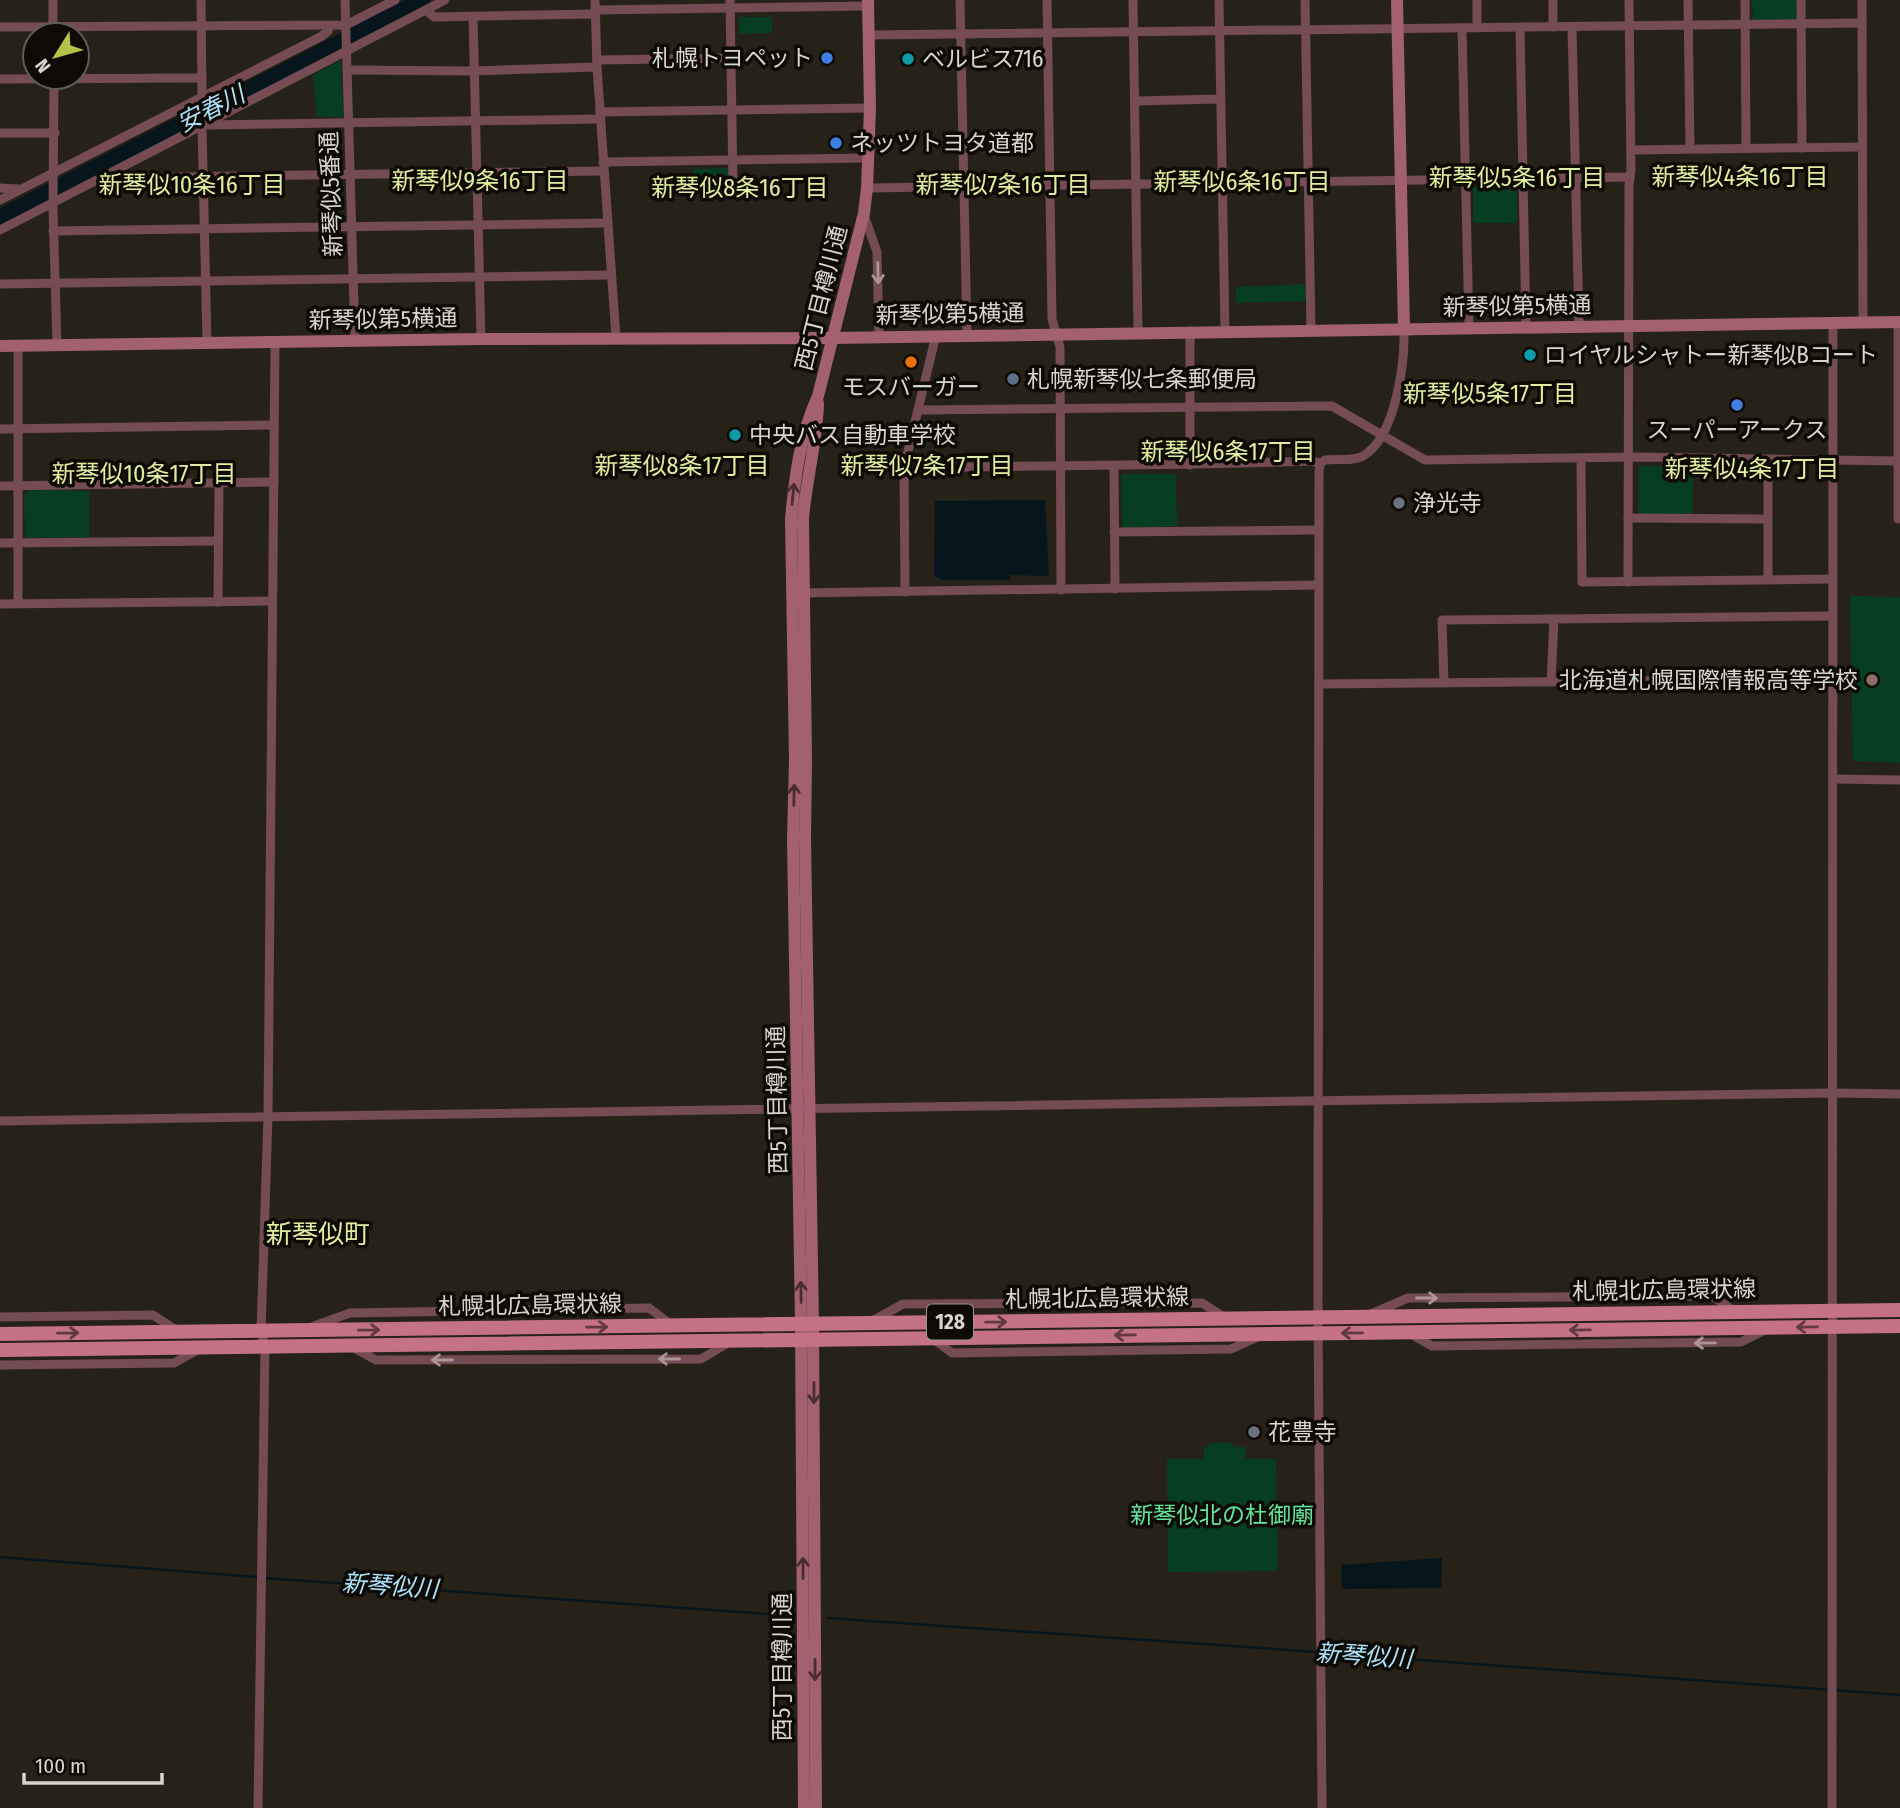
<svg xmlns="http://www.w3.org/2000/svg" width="1900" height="1808" font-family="'Fira Sans Condensed','Noto Sans JP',sans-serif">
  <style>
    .green { fill: #073e22 }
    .water { fill: #07161d }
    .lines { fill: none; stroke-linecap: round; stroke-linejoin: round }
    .stream { stroke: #07161d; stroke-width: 2.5 }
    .river { stroke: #07161d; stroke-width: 16 }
    .street { stroke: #754b54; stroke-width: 9 }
    .secondary { stroke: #a36170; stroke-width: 12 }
    .primary { stroke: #c67285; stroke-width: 14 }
    .oneway { stroke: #ab9697 }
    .oneway2 { stroke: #4a2d31 }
    .oneway3 { stroke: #613940 }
    .shop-dot { fill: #3f7fe0; stroke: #0e0b07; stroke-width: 2.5 }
    .culture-dot { fill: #0f9aa8; stroke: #0e0b07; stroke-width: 2.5 }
    .food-dot { fill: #e8710a; stroke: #0e0b07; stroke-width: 2.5 }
    .service-dot { fill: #5c6f8a; stroke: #0e0b07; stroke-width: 2.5 }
    .worship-dot { fill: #6b7280; stroke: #0e0b07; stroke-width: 2.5 }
    .education-dot { fill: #8d6e63; stroke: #0e0b07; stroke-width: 2.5 }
    .labels { text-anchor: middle; stroke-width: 7; stroke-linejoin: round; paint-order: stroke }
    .shield { fill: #0e0b07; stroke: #9b9892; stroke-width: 2 }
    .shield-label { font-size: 21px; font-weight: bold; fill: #d8d4ce }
    .poi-label { font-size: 23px; fill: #d8d4ce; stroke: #0e0b07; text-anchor: start }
    .street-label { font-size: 23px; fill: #d8d4ce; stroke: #0e0b07 }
    .park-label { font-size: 23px; fill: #63e499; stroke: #0e0b07 }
    .water-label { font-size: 24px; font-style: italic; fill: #aee2fa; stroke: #0e0b07 }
    .neighbourhood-label { font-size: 24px; fill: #e0ec9e; stroke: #0e0b07 }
    .quarter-label { font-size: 26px; fill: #e0ec9e; stroke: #0e0b07 }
  </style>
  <rect width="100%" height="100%" fill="#272217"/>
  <!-- green -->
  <g class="green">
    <polygon points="1752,0 1796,0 1796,19 1753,20"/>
    <polygon points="739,17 772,17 772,33 739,34"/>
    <polygon points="341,60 343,117 317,117 313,75"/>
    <polygon points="728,168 729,187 694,188 693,169"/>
    <rect x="1473" y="187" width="44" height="36"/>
    <polygon points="1305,284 1306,301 1236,303 1236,287"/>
    <polygon points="1639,466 1693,467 1693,514 1638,514"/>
    <polygon points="1121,474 1176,474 1177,526 1122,528"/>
    <polygon points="29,490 89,491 89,537 27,538 25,535 24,494"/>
    <polygon points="1850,596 1900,597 1900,763 1853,761"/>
    <polygon points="1209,1443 1233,1443 1233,1447 1246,1447 1246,1459 1276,1459 1278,1571 1168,1572 1167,1459 1204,1459 1204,1447 1209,1446"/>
  </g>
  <!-- water -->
  <g class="water">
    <polygon points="1045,500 1049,576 1010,575 1010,580 942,580 934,576 935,501"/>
    <polygon points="1442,1558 1441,1588 1342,1589 1341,1565"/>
  </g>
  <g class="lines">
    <!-- stream -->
    <g class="stream">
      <polyline points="0,1557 257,1577"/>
      <polyline points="264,1578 781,1615"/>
      <polyline points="828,1618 1317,1652"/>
      <polyline points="1324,1653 1900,1695"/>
    </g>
    <!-- river -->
    <polyline class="river" points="0,217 422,0"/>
    <!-- street -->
    <g class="street">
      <polyline points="53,0 53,35"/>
      <polyline points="201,0 202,96"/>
      <polyline points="345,0 355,341"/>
      <polyline points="595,0 597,67 616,338"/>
      <polyline points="730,0 733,185"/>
      <polyline points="960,0 967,335"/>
      <polyline points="1047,0 1052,319 1060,347 1061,590"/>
      <polyline points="1133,0 1138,332"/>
      <polyline points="1219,0 1225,331"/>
      <polyline points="1305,0 1311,330"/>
      <polyline points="1477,0 1477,28"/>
      <polyline points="1553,0 1553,27"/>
      <polyline points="1688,0 1690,149"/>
      <polyline points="1745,0 1746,148"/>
      <polyline points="1801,0 1802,148"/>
      <polyline points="1862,0 1863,322"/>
      <polyline points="426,10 434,17 595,14"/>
      <polyline points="595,10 868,6"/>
      <polyline points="473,17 481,339"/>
      <polyline points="0,27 346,25 395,0"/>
      <polyline points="1572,27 1579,326"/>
      <polyline points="1462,28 1469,327"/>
      <polyline points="1520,28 1526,326"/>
      <polyline points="868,35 1862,23"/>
      <polyline points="597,60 731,58"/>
      <polyline points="347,70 473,71 597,67"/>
      <polyline points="54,77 53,208 57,345"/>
      <polyline points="0,79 202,78"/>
      <polyline points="1135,101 1220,99"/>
      <polyline points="600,112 870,108"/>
      <polyline points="207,125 600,119"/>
      <polyline points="202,127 207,342"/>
      <polyline points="0,133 55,133"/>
      <polyline points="1631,150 1862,147"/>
      <polyline points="603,162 869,158"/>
      <polyline points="101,178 604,171"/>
      <polyline points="0,188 19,189"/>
      <polyline points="867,188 1630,177"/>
      <polyline points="0,200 322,36 328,31 330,25"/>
      <polyline points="864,215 877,252 879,336"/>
      <polyline points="0,230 445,0"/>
      <polyline points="53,231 608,223"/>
      <polyline points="0,284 611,275"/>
      <polyline points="1190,331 1190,465"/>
      <polyline points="918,410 1332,406 1425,460 1637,457 1900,461"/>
      <polyline points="0,429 274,425"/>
      <polyline points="1581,458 1582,582 1833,579"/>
      <polyline points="1768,459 1768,580"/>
      <polyline points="1114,466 1115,589"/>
      <path d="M 904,468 C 1040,465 1175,466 1310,461 L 1321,463"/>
      <polyline points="0,486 274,482"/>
      <polyline points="1628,518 1767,519"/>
      <polyline points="1898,519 1898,322"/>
      <polyline points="1114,532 1318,530"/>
      <polyline points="0,543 218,541"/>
      <polyline points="1628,582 1629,185 1631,170 1629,0"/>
      <polyline points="905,592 904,468 936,335"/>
      <polyline points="798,593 1318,585"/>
      <polyline points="218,602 219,483"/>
      <polyline points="18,603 18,346"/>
      <polyline points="0,604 272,601"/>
      <polyline points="1551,682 1554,619 1833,616"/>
      <polyline points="1444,683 1442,620 1554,619"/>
      <polyline points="1319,684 1833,679"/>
      <polyline points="1833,779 1900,780"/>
      <polyline points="0,1121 1832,1093 1900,1094"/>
      <polyline points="1371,1314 1408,1298 1712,1296 1734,1311"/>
      <polyline points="0,1317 153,1315 176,1330"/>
      <polyline points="872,1321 903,1304 1202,1303 1224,1317"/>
      <polyline points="314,1326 350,1313 649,1308 673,1326"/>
      <polyline points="1411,1334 1432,1346 1741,1342 1765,1330"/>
      <polyline points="932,1338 952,1353 1231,1349 1258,1337"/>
      <polyline points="354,1348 376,1360 701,1359 728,1343"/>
      <polyline points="0,1365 174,1363 197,1350"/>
      <polyline points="258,1808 265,1347 261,1331 268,1117 275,342"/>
      <path d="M 1322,1808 L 1318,1318 L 1319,470 L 1321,463 L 1325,460 C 1337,458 1352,462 1363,456 C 1396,437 1405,362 1404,328"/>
      <polyline points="1832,1808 1833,322"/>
    </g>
    <!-- secondary -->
    <g class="secondary">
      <polyline points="1397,0 1404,328"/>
      <polyline points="0,346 481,339 832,338 1900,322"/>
      <path d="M 804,1808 L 801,1323 L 793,840 L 795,760 L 791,519 C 795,476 800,435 818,396 L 864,213 L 867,188 L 870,108 L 868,0"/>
      <path d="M 816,1808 L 813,1324 L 805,839 L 806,761 L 803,519 C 806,480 817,442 818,403"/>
    </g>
    <!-- primary -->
    <g class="primary">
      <polyline points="0,1334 1900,1310"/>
      <polyline points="0,1350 1900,1326"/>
    </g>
  </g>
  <!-- one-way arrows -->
  <defs><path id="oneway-shaft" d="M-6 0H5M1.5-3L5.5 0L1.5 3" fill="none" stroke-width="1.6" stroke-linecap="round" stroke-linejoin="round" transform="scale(1.75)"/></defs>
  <g class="oneway">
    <use href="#oneway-shaft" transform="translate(878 273) rotate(89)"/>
    <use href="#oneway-shaft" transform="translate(1427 1298)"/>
    <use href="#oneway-shaft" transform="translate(1705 1343) rotate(179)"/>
    <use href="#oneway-shaft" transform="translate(669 1359) rotate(180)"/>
    <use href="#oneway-shaft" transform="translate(442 1360) rotate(180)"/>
  </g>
  <g class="oneway2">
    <use href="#oneway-shaft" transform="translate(793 494) rotate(-85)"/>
    <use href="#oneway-shaft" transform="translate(794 795) rotate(-89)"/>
    <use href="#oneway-shaft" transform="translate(801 1292) rotate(-91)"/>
    <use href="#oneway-shaft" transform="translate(814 1393) rotate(90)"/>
    <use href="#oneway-shaft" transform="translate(803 1568) rotate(-90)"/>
    <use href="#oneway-shaft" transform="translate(815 1670) rotate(90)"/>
  </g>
  <g class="oneway3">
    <use href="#oneway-shaft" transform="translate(996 1322) rotate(-1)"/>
    <use href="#oneway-shaft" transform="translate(597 1327) rotate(-1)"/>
    <use href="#oneway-shaft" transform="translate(1807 1327) rotate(179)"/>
    <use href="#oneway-shaft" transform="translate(369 1330) rotate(-1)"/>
    <use href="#oneway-shaft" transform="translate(1580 1330) rotate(179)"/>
    <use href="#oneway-shaft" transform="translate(68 1333) rotate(-1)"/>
    <use href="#oneway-shaft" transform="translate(1352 1333) rotate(179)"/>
    <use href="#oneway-shaft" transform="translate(1125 1335) rotate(179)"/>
  </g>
  <!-- markers -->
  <g class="shop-dot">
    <circle cx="827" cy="58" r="7"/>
    <circle cx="836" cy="143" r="7"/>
    <circle cx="1737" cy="405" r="7"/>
  </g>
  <g class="culture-dot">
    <circle cx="908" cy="59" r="7"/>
    <circle cx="1530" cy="355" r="7"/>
    <circle cx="735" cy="435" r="7"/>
  </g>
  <circle class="food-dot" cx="911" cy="362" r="7"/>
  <circle class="service-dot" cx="1013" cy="379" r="7"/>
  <g class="worship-dot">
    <circle cx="1399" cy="503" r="7"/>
    <circle cx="1254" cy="1432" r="7"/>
  </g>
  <circle class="education-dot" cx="1872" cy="680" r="7"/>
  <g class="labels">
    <!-- shield labels -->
    <rect class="shield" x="927" y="1304.5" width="46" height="35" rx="5"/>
    <g class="shield-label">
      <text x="950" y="1329">128</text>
    </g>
    <!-- poi labels -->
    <g class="poi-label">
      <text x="813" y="66" text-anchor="end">札幌トヨペット</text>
      <text x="922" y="67">ベルビス716</text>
      <text x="850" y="151">ネッツトヨタ道都</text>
      <text x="1544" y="363">ロイヤルシャトー新琴似Bコート</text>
      <text x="1027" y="387">札幌新琴似七条郵便局</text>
      <text x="911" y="395" text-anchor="middle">モスバーガー</text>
      <text x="1737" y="438" text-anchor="middle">スーパーアークス</text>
      <text x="749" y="443">中央バス自動車学校</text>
      <text x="1413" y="511">浄光寺</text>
      <text x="1858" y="688" text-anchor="end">北海道札幌国際情報高等学校</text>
      <text x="1268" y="1440">花豊寺</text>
    </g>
    <!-- street labels -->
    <g class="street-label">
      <text transform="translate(331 194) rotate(-92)" y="8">新琴似5番通</text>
      <text transform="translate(821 298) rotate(-76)" y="8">西5丁目樽川通</text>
      <text transform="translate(1517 306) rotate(-1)" y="8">新琴似第5横通</text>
      <text transform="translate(950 314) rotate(-1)" y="8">新琴似第5横通</text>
      <text transform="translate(383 319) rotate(-1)" y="8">新琴似第5横通</text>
      <text transform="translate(777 1100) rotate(-91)" y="8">西5丁目樽川通</text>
      <text transform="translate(1664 1290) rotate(-1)" y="8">札幌北広島環状線</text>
      <text transform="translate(1097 1298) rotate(-1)" y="8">札幌北広島環状線</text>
      <text transform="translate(530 1305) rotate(-1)" y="8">札幌北広島環状線</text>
      <text transform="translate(782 1667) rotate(-90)" y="8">西5丁目樽川通</text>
    </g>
    <!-- park labels -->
    <g class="park-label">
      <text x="1222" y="1523">新琴似北の杜御廟</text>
    </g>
    <!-- water labels -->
    <g class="water-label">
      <text transform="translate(211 109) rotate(-27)" y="8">安春川</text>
      <text transform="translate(390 1586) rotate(4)" y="8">新琴似川</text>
      <text transform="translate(1364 1656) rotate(4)" y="8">新琴似川</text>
    </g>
    <!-- neighbourhood labels -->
    <g class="neighbourhood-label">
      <text x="1740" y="185">新琴似4条16丁目</text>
      <text x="1517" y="186">新琴似5条16丁目</text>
      <text x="480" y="189">新琴似9条16丁目</text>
      <text x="1242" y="190">新琴似6条16丁目</text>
      <text x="192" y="193">新琴似10条16丁目</text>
      <text x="1003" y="193">新琴似7条16丁目</text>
      <text x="740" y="196">新琴似8条16丁目</text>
      <text x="1490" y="402">新琴似5条17丁目</text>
      <text x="1228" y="460">新琴似6条17丁目</text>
      <text x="682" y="474">新琴似8条17丁目</text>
      <text x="927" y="474">新琴似7条17丁目</text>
      <text x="1752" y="477">新琴似4条17丁目</text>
      <text x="144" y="482">新琴似10条17丁目</text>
    </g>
    <!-- quarter labels -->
    <g class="quarter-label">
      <text x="318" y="1243">新琴似町</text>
    </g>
  </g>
  <!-- north arrow -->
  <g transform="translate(56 56) rotate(233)"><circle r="33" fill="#0e0b07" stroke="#5f5b57" stroke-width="2"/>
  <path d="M0-5L12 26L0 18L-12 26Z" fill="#b4c24a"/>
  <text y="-10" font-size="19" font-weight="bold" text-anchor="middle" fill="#d8d4ce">N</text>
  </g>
  <!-- scale -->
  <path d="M24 1773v10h138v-10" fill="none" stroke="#d8d4ce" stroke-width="3.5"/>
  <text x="35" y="1773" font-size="21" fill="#d8d4ce" stroke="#0e0b07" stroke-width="5" paint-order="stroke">100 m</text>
</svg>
